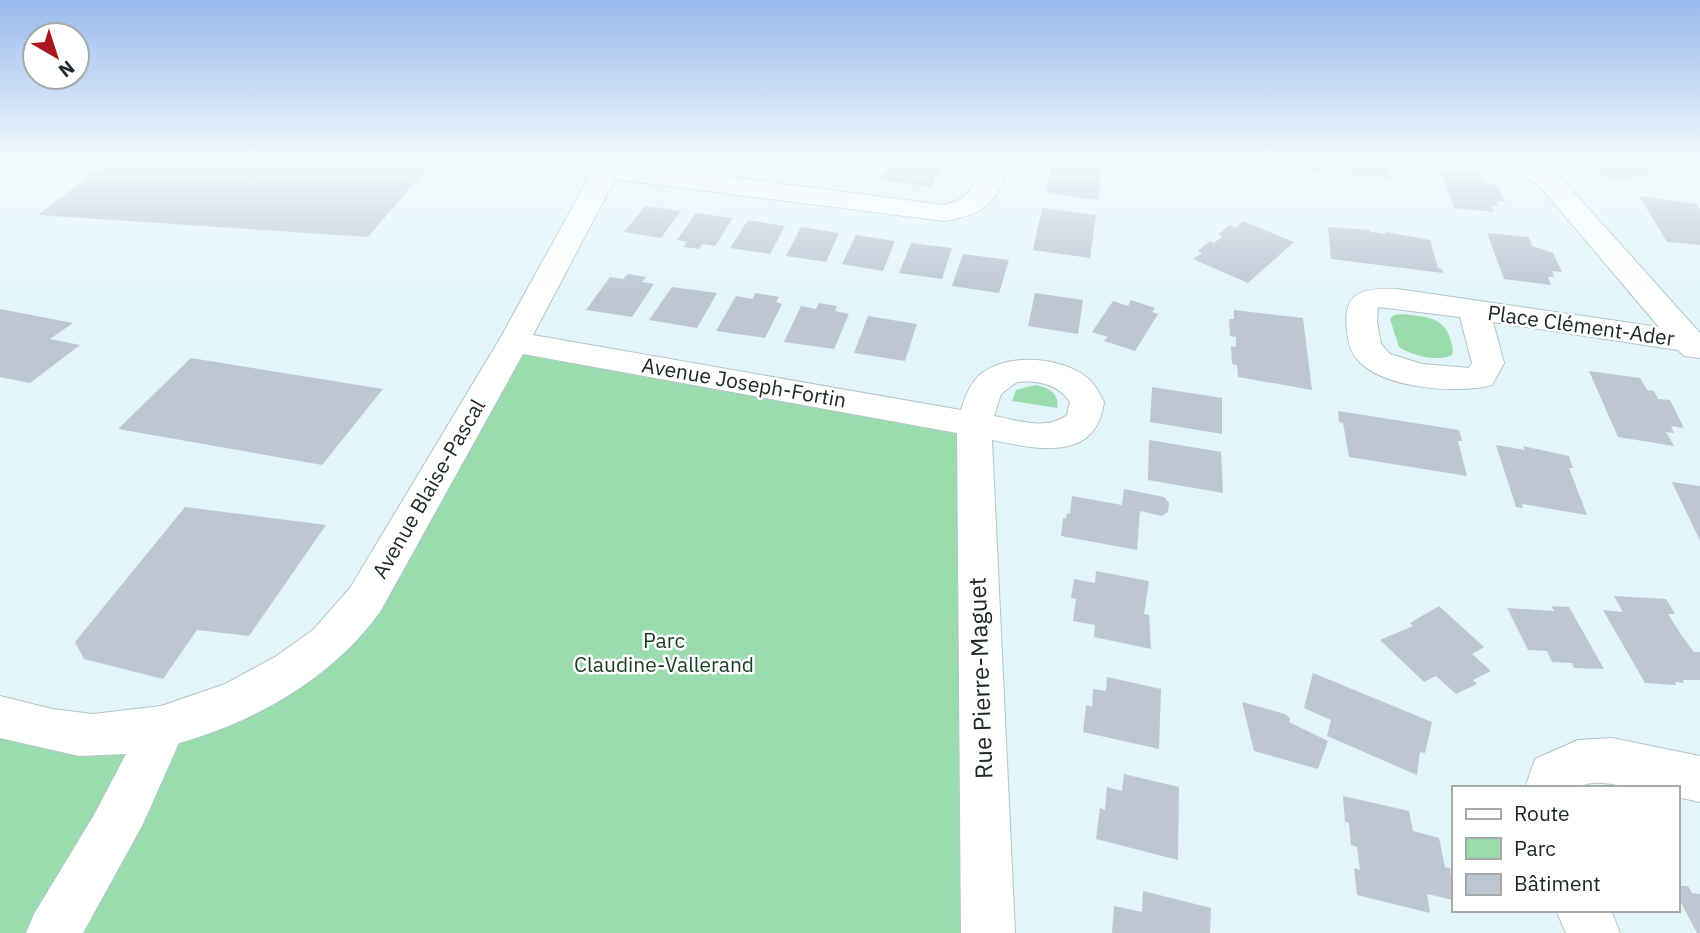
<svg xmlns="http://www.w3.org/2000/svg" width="1700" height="933" font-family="'IBM Plex Sans',sans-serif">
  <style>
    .green { fill: #9bdcaf }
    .building { fill: #bdc7d4 }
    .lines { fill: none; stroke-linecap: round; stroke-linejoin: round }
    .minor-casing { stroke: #b2c4ca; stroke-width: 2 }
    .minor { fill: #fff; fill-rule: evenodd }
    .labels { text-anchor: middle; stroke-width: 5; stroke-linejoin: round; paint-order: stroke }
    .street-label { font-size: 21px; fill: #21282a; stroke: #fff }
    .park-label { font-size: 21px; fill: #183b25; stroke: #fff }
    .near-street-label { font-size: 24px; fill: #21282a; stroke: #fff }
  </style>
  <rect width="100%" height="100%" fill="#e2f5fb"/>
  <!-- green -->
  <g class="green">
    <path d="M 1403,314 C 1424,317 1443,316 1450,338 C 1452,345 1454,349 1452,355 C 1438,362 1412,356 1399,347 L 1390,319 L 1394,315 Z"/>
    <polygon points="514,342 974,424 988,933 0,933 0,717 106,735 315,654"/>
    <path d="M 1035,385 C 1047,387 1060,393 1057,408 L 1012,401 L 1016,390 Z"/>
  </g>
  <!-- building -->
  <g class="building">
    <polygon points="107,163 432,163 368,237 38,215"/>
    <polygon points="785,163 842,163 837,172"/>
    <polygon points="888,163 904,163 939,168 932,187 880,180"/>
    <polygon points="1052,163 1103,163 1098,200 1046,193"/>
    <polygon points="1274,163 1322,163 1323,173 1274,166"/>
    <polygon points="1338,163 1388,163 1391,179 1340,172"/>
    <polygon points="1585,163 1634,163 1652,174 1612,181"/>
    <polygon points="1440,169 1478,173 1482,180 1498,186 1505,202 1496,201 1498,206 1491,205 1494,212 1454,208"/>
    <polygon points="1639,196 1697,204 1700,209 1700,245 1667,242"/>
    <polygon points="645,206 681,211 661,238 624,232"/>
    <polygon points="1042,208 1096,215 1090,258 1033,250"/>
    <polygon points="696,213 733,218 715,246 702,244 699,249 683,247 687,242 677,240"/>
    <polygon points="748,220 785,226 770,254 730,248"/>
    <polygon points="1243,221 1294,242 1248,283 1193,259 1202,253 1198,251 1210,241 1214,243 1223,236 1218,235 1230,225 1236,228"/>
    <polygon points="801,227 839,233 826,262 786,256"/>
    <polygon points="1328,227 1370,230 1371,232 1386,234 1385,232 1430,240 1438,268 1442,269 1443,273 1331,259"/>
    <polygon points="1487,233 1529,237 1532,246 1553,253 1562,272 1552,271 1554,277 1548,277 1551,285 1504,279"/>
    <polygon points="856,235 895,241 883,271 842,264"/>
    <polygon points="911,243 952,248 942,279 899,273"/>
    <polygon points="963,254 1009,260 999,293 952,286"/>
    <polygon points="628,274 646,277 642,282 654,284 632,317 586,310 610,277 623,279"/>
    <polygon points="672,287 717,293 697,328 649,320"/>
    <polygon points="756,293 779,297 776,302 782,304 765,338 716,331 736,296 752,299"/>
    <polygon points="1035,293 1083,300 1078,334 1028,326"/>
    <polygon points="1131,300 1155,308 1152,312 1158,314 1135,351 1104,341 1108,337 1092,332 1113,301 1128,306"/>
    <polygon points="819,303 837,306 835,311 849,314 834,349 784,342 801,306 816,309"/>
    <polygon points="0,309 73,323 50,339 80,345 30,383 0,377"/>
    <polygon points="1234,310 1303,318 1312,390 1238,377 1237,365 1232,364 1231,346 1236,347 1236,337 1230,336 1229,319 1234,319"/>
    <polygon points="868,316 917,324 905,361 854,353"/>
    <polygon points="191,358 383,389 322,465 118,429"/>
    <polygon points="1589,371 1640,378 1647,390 1654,391 1658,399 1670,400 1684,428 1671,426 1674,433 1666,432 1674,446 1618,437"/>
    <polygon points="1152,387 1222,398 1222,434 1150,422"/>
    <polygon points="1338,411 1459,430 1462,441 1458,441 1467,476 1349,457 1343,423 1339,422"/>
    <polygon points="1149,440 1221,452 1223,493 1148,480"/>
    <polygon points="1496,445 1525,450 1523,446 1569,456 1573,468 1569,468 1587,515 1522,504 1523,508 1516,507"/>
    <polygon points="1672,482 1700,486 1700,541 1692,524"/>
    <polygon points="1124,489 1164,497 1169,503 1168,512 1162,516 1140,511 1137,550 1061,536 1063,518 1066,518 1067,513 1070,514 1072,496 1122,505"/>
    <polygon points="185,507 326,525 249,636 197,630 163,679 84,659 75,642"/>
    <polygon points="1096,571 1149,581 1144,614 1149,615 1151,649 1094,637 1095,625 1073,621 1076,599 1071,598 1074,579 1095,583"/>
    <polygon points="1614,596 1666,599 1675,614 1668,614 1682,636 1694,652 1700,652 1700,680 1683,680 1684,683 1675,682 1676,685 1645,683 1603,610 1623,612"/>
    <polygon points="1439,606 1484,647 1472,654 1491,671 1473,680 1477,684 1456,694 1436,676 1424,682 1380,640 1413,626 1410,623"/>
    <polygon points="1551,606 1569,607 1604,669 1574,668 1572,663 1552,662 1547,651 1528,650 1507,608 1554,611"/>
    <polygon points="1313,673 1432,722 1425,753 1420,752 1417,775 1327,736 1331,720 1304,708"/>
    <polygon points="1107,677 1161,689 1159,749 1083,732 1086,705 1092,707 1093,689 1106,691"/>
    <polygon points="1242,702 1285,714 1290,718 1289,722 1328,741 1318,769 1254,751"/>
    <polygon points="1124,774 1179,787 1178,860 1096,839 1100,808 1105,810 1107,787 1122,791"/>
    <polygon points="1343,796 1409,811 1413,831 1439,838 1445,867 1450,868 1453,900 1427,894 1430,913 1357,895 1354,868 1360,870 1357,847 1351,845 1349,823 1345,822"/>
    <polygon points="1677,886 1688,886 1692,893 1700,894 1700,933 1697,933 1677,895"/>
    <polygon points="1143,891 1211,908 1210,933 1112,933 1114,906 1142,912"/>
  </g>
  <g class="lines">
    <defs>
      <g id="minor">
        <path d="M 597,163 L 623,163 L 944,205 C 969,200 976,186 982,163 L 1008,163 C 998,204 984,214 944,221 L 615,179 L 533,335 L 961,410 C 965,397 971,381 982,373 C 1010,353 1058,357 1085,376 C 1094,382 1099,393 1104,402 C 1096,463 1037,449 992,440 L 1015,933 L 961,933 L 957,433 L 523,354 L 380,612 C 331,679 258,720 179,743 L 143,824 L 83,933 L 26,933 L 34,914 L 94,815 L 126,754 L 79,756 L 0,738 L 0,696 L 52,709 L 93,714 L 161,706 L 225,684 L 275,657 L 313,630 L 350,588 L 498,342 ZM 1017,382 C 1037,380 1059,384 1070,402 L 1067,415 C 1046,431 1018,420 994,416 L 1001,394 Z"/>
        <path d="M 1510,163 L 1539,163 L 1561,178 L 1700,333 L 1700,358 L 1684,356 L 1678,350 L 1493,322 L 1504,363 L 1492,385 C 1458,394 1383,389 1358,360 C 1350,352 1348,341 1347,330 C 1342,291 1364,288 1397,289 L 1659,327 L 1543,190 ZM 1378,307 L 1460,317 L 1472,363 L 1469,368 L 1422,364 L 1390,354 L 1381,344 L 1377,322 Z"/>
        <path d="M 1612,738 L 1700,756 L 1700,802 L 1677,797 L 1677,788 C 1664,788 1650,789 1637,788 C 1616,786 1596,777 1576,788 L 1525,788 L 1535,759 L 1578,740 Z"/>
        <polygon points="1556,910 1611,910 1620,933 1566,933"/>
      </g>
    </defs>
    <!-- minor casing -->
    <use href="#minor" class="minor-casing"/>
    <!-- minor -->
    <use href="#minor" class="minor"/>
  </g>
  <!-- sky -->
  <linearGradient id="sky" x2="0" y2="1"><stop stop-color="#99b9ec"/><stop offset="0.55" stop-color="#f2fafd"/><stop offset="1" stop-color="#f2fafd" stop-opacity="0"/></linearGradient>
  <rect width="1700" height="294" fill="url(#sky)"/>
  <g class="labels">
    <!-- street labels -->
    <g class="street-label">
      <text transform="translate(1581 326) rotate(8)" y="7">Place Clément-Ader</text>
      <text transform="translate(744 383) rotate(10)" y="7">Avenue Joseph-Fortin</text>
      <text transform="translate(429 489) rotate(-60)" y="7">Avenue Blaise-Pascal</text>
    </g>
    <!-- park labels -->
    <g class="park-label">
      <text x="664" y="648">Parc<tspan x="664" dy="24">Claudine-Vallerand</tspan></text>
    </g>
    <!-- near-street labels -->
    <g class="near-street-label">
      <text transform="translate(981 678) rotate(-92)" y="8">Rue Pierre-Maguet</text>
    </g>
  </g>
  <!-- legend -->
  <rect x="1452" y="786" width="228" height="126" fill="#ffffff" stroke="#a6a9aa" stroke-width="2"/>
  <rect x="1466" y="809" width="35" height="10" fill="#ffffff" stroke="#a6a9aa" stroke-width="2"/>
  <text x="1514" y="821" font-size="21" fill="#21282a">Route</text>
  <rect x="1466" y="838" width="35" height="21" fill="#9bdcaf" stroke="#a6a9aa" stroke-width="2"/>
  <text x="1514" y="856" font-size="21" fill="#21282a">Parc</text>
  <rect x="1466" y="874" width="35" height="21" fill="#bdc7d4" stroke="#a6a9aa" stroke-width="2"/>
  <text x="1514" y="891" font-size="21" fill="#21282a">Bâtiment</text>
  <!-- north arrow -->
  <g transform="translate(56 56) rotate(141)"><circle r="33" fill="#ffffff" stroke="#a6a9aa" stroke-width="2"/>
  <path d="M0-5L12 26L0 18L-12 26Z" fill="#aa161f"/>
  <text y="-10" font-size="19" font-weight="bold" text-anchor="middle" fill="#21282a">N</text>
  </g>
</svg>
